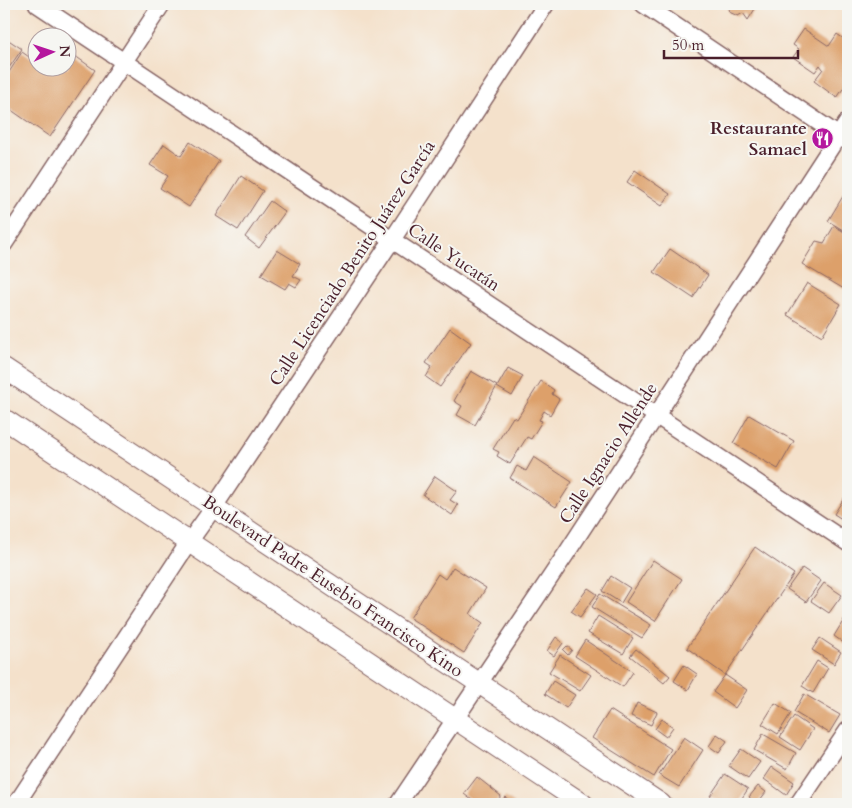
<svg xmlns="http://www.w3.org/2000/svg" width="852" height="808" font-family="Cardo,serif">
  <style>
    .building { fill: #dda06a }
    .lines { fill: none; stroke-linecap: round; stroke-linejoin: round }
    .minor-casing { stroke: #866363; stroke-width: 19 }
    .tertiary-casing { stroke: #866363; stroke-width: 22 }
    .minor { stroke: #fff; stroke-width: 16 }
    .tertiary { stroke: #fff; stroke-width: 20 }
    .labels { text-anchor: middle; stroke-width: 4; stroke-linejoin: round; paint-order: stroke }
    .poi-label { font-size: 18px; font-weight: bold; fill: #4a1f2b; stroke: #f6f6f2; text-anchor: end }
    .street-label { font-size: 18px; fill: #4a1f2b; stroke: #f6f6f2 }
  </style>
  <rect width="100%" height="100%" fill="#f6f6f2"/>
  <filter id="ink" filterUnits="userSpaceOnUse"><feTurbulence type="fractalNoise" baseFrequency=".02" numOctaves="2"/><feDisplacementMap in="SourceGraphic" scale="10" xChannelSelector="R" yChannelSelector="G"/><feConvolveMatrix kernelMatrix="1 2 1 2 8 2 1 2 1" color-interpolation-filters="sRGB"/></filter>
  <filter id="wash" filterUnits="userSpaceOnUse"><feTurbulence type="fractalNoise" baseFrequency=".0096" numOctaves="4" result="noise"/><feDisplacementMap in="SourceGraphic" scale="20" xChannelSelector="R" yChannelSelector="G"/><feGaussianBlur stdDeviation="1.12" result="paint"/><feColorMatrix in="noise" values="0 0 0 0 0 0 0 0 0 0 0 0 0 0 0 0 0 1.4 0 .05"/><feComposite in="paint" operator="in"/></filter>
  <g filter="url(#wash)">
    <rect width="100%" height="100%" fill="#f4e1cb"/>
    <g id="blocks">
      <!-- building -->
      <g class="building">
        <polygon points="727,4 758,4 748,20 743,13 738,16 729,12"/>
        <polygon points="804,29 829,46 837,34 848,42 848,81 837,98 814,81 823,69 820,65 815,72 793,57 799,49 793,45"/>
        <polygon points="4,37 22,49 4,75"/>
        <polygon points="38,51 38,68 68,68 68,51 95,70 50,137 4,105 4,80 22,52 32,59"/>
        <polygon points="190,142 219,161 189,207 160,188 168,176 150,165 164,144 181,156"/>
        <polygon points="635,170 670,194 662,206 627,182"/>
        <polygon points="241,176 263,191 238,230 216,216"/>
        <polygon points="848,188 848,233 828,221"/>
        <polygon points="270,201 285,212 259,248 245,237"/>
        <polygon points="834,226 848,234 848,280 844,289 802,264 816,241 824,243"/>
        <polygon points="670,249 708,275 693,298 654,272"/>
        <polygon points="277,250 300,264 293,276 301,280 296,287 289,283 285,289 261,275"/>
        <polygon points="807,283 841,304 822,336 787,315"/>
        <polygon points="450,328 471,343 440,387 426,377 432,367 426,363"/>
        <polygon points="508,368 523,376 512,396 497,387"/>
        <polygon points="471,371 497,386 475,425 457,415 462,406 454,401"/>
        <polygon points="541,381 554,390 552,394 559,399 550,415 544,411 539,420 542,421 531,439 527,437 510,464 497,456 499,452 493,449 513,417 517,419"/>
        <polygon points="749,415 794,441 778,469 733,443"/>
        <polygon points="534,457 572,482 556,507 510,478 517,466 526,471"/>
        <polygon points="435,476 457,491 450,500 458,505 452,515 423,495"/>
        <polygon points="848,492 848,523 834,514"/>
        <polygon points="755,547 794,574 725,675 687,648"/>
        <polygon points="653,560 682,579 655,621 626,602"/>
        <polygon points="453,567 486,588 470,614 483,623 464,653 410,618 438,574 445,579"/>
        <polygon points="802,568 821,581 806,602 787,589"/>
        <polygon points="611,576 630,588 621,603 602,591"/>
        <polygon points="824,583 842,595 829,613 811,601"/>
        <polygon points="588,588 597,594 580,617 571,611"/>
        <polygon points="600,594 651,625 642,638 592,607"/>
        <polygon points="848,613 848,646 834,636"/>
        <polygon points="598,616 633,638 623,654 588,633"/>
        <polygon points="556,637 563,643 554,656 547,651"/>
        <polygon points="820,638 841,652 834,664 812,650"/>
        <polygon points="585,640 633,672 623,687 575,656"/>
        <polygon points="567,646 572,650 568,655 563,650"/>
        <polygon points="636,649 670,676 664,683 630,656"/>
        <polygon points="560,655 591,675 580,691 549,672"/>
        <polygon points="817,661 828,668 813,693 802,686"/>
        <polygon points="684,665 697,674 688,690 674,681"/>
        <polygon points="725,675 747,690 735,708 713,692"/>
        <polygon points="553,681 575,695 566,708 545,694"/>
        <polygon points="804,694 840,715 829,733 794,712"/>
        <polygon points="637,703 657,712 651,725 631,716"/>
        <polygon points="775,703 791,713 778,734 762,724"/>
        <polygon points="610,710 671,749 654,777 592,738"/>
        <polygon points="794,716 813,729 800,750 780,737"/>
        <polygon points="662,719 673,727 666,737 655,729"/>
        <polygon points="717,734 727,741 719,753 709,746"/>
        <polygon points="763,734 796,753 787,769 754,750"/>
        <polygon points="684,737 703,750 679,787 659,775"/>
        <polygon points="741,749 760,762 748,779 729,766"/>
        <polygon points="772,767 794,782 786,795 764,779"/>
        <polygon points="725,774 748,789 738,804 723,804 710,796"/>
        <polygon points="477,777 501,796 495,804 477,804 464,794"/>
        <polygon points="758,786 766,792 757,804 749,797"/>
        <polygon points="505,797 515,804 499,804"/>
      </g>
    </g>
  </g>
  <g filter="url(#ink)">
    <use href="#blocks" fill-opacity="0" stroke="#866363" stroke-width="1"/>
    <g class="lines">
      <defs>
        <g id="minor">
          <polyline points="37,4 848,543"/>
          <polyline points="643,4 848,142"/>
          <polyline points="4,244 162,4"/>
          <polyline points="16,804 189,542 214,507 392,240 546,4"/>
          <polyline points="398,804 566,554 848,121"/>
          <polyline points="798,804 848,730"/>
        </g>
        <g id="tertiary">
          <polyline points="4,368 661,804"/>
          <polyline points="4,419 583,804"/>
        </g>
      </defs>
      <!-- minor casing -->
      <use href="#minor" class="minor-casing"/>
      <!-- tertiary casing -->
      <use href="#tertiary" class="tertiary-casing"/>
      <!-- minor -->
      <use href="#minor" class="minor"/>
      <!-- tertiary -->
      <use href="#tertiary" class="tertiary"/>
    </g>
  </g>
  <!-- icons -->
  <defs>
    <symbol id="restaurant-disc" viewBox="-11 -11 22 22"><circle r="9.5" fill="#b5179e" stroke="#f6f6f2"/><path d="M-5-6h1v4h1v-4h1v4h1v-4h1v5L-1.5 .5V6h-2V.5L-5-1ZM5-6V6H3V1.5H1.5Q1.5-4 5-6Z" fill="#fff"/></symbol>
  </defs>
  <g fill-rule="evenodd">
    <use href="#restaurant-disc" x="810" y="126" width="25" height="25"/>
  </g>
  <g class="labels">
    <!-- poi labels -->
    <g class="poi-label">
      <text x="807" y="134">Restaurante<tspan x="807" dy="21">Samael</tspan></text>
    </g>
    <!-- street labels -->
    <g class="street-label">
      <text transform="translate(454 257) rotate(34)" y="6">Calle Yucatán</text>
      <text transform="translate(352 263) rotate(-57)" y="6">Calle Licenciado Benito Juárez García</text>
      <text transform="translate(608 453) rotate(-57)" y="6">Calle Ignacio Allende</text>
      <text transform="translate(333 586) rotate(34)" y="6">Boulevard Padre Eusebio Francisco Kino</text>
    </g>
  </g>
  <!-- margin -->
  <rect width="852" height="808" fill="none" stroke="#f6f6f2" stroke-width="20"/>
  <!-- north arrow -->
  <g transform="translate(52 52) rotate(87)"><circle r="24" fill="#f6f6f2" stroke="#b1a0a2"/>
  <path d="M0-4L9 19L0 12L-9 19Z" fill="#b5179e"/>
  <text y="-8" font-size="14" font-weight="bold" text-anchor="middle" fill="#4a1f2b">N</text>
  </g>
  <!-- scale -->
  <path d="M664 50v8h134v-8" fill="none" stroke="#4a1f2b" stroke-width="2.5"/>
  <text x="672" y="50" font-size="15" fill="#4a1f2b" stroke="#f6f6f2" stroke-width="4" paint-order="stroke">50 m</text>
</svg>
